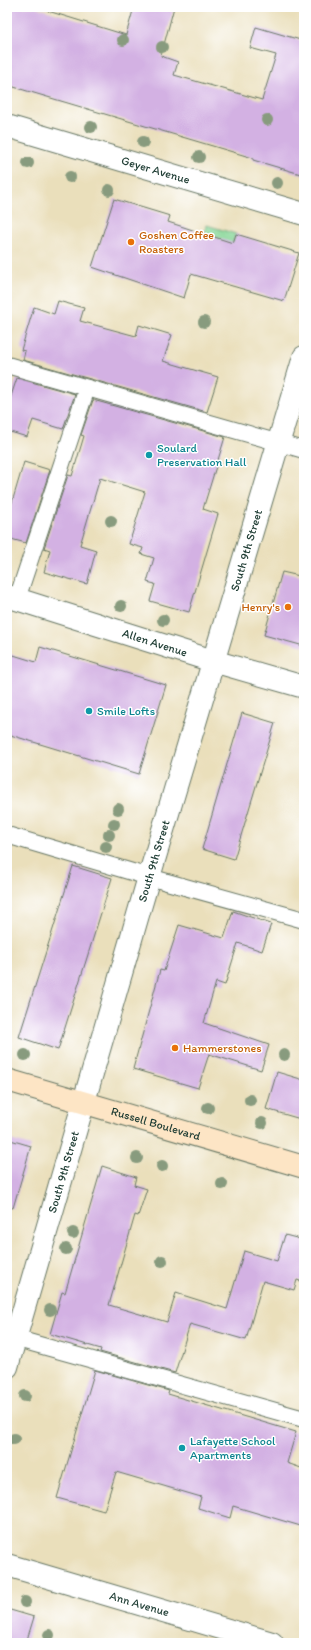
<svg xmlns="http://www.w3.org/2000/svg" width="311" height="1650" font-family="Itim,sans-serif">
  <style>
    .green { fill: #85d595; stroke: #528964 }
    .building { fill: #d3b1e3 }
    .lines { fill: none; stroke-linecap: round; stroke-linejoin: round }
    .service-casing { stroke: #667663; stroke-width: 18 }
    .minor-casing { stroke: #667663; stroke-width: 24 }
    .secondary-casing { stroke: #667663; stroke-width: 24 }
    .service { stroke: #fff; stroke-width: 16 }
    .minor { stroke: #fff; stroke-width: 22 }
    .secondary { stroke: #fde5c5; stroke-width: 22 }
    .tree { fill: #889b7e }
    .food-dot { fill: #e8710a; stroke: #fff; stroke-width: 1.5 }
    .culture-dot { fill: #0f9aa8; stroke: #fff; stroke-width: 1.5 }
    .labels { text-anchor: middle; stroke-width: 3; stroke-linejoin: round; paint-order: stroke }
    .street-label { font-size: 12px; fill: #1f3d34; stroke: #fff }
    .food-label { font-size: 12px; fill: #c56008; stroke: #fff; text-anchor: start }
    .culture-label { font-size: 12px; fill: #0d838f; stroke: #fff; text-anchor: start }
  </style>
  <rect width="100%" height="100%" fill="#fff"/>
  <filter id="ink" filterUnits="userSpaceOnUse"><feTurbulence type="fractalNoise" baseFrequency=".025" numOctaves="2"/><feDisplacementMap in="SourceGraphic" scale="8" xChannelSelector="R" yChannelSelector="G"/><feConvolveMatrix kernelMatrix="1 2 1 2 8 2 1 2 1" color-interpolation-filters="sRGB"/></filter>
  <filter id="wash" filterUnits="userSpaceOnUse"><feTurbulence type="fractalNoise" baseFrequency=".012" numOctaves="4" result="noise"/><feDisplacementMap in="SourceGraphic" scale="16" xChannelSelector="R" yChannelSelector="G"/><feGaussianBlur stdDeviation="0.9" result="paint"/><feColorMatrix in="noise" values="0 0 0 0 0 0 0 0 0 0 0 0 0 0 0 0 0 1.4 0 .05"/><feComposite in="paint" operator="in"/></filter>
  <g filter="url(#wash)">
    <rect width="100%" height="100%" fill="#eadfbb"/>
    <!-- green -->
    <polygon class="green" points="207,225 236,234 229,255 204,234"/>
    <g id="blocks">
      <!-- building -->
      <g class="building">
        <polygon points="7,7 35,7 126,35 134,7 174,7 161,56 178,62 174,75 262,100 276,55 250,48 256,27 304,41 304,175 253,160 253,158 7,85"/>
        <polygon points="114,199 170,216 168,222 233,243 236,234 299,253 284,301 191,274 184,298 92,267"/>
        <polygon points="58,301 84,308 80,321 136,336 139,325 172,335 163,361 218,377 207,412 23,360 25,351 21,350 34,307 54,314"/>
        <polygon points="17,378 75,394 63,429 33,420 27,437 7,431 7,408"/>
        <polygon points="93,400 225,437 203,509 218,514 189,612 150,601 155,584 147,582 154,558 141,554 143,548 129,544 145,492 100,478 80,545 96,550 87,584 44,572 50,550 44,548 68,475 72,476 84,436 81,435"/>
        <polygon points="24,462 50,470 26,543 7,538 7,519"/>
        <polygon points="282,572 304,577 304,646 264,635"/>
        <polygon points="40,647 166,685 139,774 7,734 7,653 36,662"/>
        <polygon points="242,713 275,723 234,859 202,849"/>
        <polygon points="73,866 112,878 58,1050 19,1037"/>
        <polygon points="233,911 271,924 262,951 238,943 225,985 216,982 204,1023 269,1045 261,1070 209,1054 198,1088 133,1069 160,970 164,971 179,925 224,938"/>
        <polygon points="277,1072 304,1080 304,1120 266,1109"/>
        <polygon points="7,1139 31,1146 13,1208 7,1207"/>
        <polygon points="102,1166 136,1177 134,1185 147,1189 138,1216 135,1215 109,1305 167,1322 176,1293 227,1309 244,1251 277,1261 285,1235 304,1240 304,1282 297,1280 294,1290 263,1281 246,1340 190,1324 175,1373 100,1352 101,1349 50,1334 62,1292 65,1293"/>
        <polygon points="95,1370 169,1391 168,1394 296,1432 287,1463 304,1469 304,1527 233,1506 230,1518 198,1508 201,1497 116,1472 104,1511 57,1498"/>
        <polygon points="7,1609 34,1617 26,1643 7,1643"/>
      </g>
    </g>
  </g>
  <g filter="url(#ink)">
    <use href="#blocks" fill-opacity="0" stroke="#667663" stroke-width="1"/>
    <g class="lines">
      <defs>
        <g id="service">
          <polyline points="7,365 304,450"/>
          <polyline points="17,599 87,388"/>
          <polyline points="7,835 149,877 304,920"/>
          <polyline points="7,1336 304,1419"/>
        </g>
        <g id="minor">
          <path id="s1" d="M 7,126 L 304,214"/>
          <path id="s2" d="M 7,596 L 213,661 L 304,687"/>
          <path id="s3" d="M 7,1367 L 149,877 L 304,357"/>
          <path id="s4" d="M 7,1565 L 272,1643"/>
        </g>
        <g id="secondary">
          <path id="s5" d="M 7,1080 L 304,1167"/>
        </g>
      </defs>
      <!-- service casing -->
      <use href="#service" class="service-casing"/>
      <!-- minor casing -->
      <use href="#minor" class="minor-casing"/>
      <!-- secondary casing -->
      <use href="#secondary" class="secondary-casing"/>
      <!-- service -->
      <use href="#service" class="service"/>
      <!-- minor -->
      <use href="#minor" class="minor"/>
      <!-- secondary -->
      <use href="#secondary" class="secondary"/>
    </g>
    <!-- trees -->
    <g class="tree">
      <circle cx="123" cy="40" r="6"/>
      <circle cx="162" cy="47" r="6"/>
      <circle cx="267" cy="120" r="6"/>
      <circle cx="91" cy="127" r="6"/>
      <circle cx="143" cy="142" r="6"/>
      <circle cx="199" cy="157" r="6"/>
      <circle cx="28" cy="163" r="6"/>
      <circle cx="70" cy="177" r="6"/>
      <circle cx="277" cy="183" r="6"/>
      <circle cx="109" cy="190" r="6"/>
      <circle cx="204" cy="322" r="6"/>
      <circle cx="111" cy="521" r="6"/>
      <circle cx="121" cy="606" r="6"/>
      <circle cx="163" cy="620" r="6"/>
      <circle cx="118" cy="809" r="6"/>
      <circle cx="114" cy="824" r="6"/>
      <circle cx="109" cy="835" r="6"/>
      <circle cx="106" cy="847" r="6"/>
      <circle cx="25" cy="1055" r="6"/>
      <circle cx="284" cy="1055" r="6"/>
      <circle cx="250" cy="1100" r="6"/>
      <circle cx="208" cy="1108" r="6"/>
      <circle cx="262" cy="1123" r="6"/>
      <circle cx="137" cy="1158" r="6"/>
      <circle cx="162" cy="1166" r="6"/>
      <circle cx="222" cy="1184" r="6"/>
      <circle cx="73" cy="1233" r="6"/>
      <circle cx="66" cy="1249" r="6"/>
      <circle cx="162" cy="1261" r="6"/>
      <circle cx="50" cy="1310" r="6"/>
      <circle cx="25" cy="1396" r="6"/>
      <circle cx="14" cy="1439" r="6"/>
      <circle cx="25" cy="1602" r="6"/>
      <circle cx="49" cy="1635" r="6"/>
    </g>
  </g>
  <!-- markers -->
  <g class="food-dot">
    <circle cx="131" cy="242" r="4"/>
    <circle cx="288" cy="607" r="4"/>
    <circle cx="175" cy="1048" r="4"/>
  </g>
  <g class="culture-dot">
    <circle cx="149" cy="455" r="4"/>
    <circle cx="89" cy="711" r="4"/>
    <circle cx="182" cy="1448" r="4"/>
  </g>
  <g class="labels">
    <!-- street labels -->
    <g class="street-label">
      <text dy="4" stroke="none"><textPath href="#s1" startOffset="155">Geyer Avenue</textPath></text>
      <text dy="4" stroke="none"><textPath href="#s3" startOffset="851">South 9th Street</textPath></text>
      <text dy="4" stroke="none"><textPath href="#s2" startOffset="155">Allen Avenue</textPath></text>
      <text dy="4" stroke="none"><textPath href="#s3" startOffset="527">South 9th Street</textPath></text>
      <text dy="4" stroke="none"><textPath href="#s5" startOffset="155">Russell Boulevard</textPath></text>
      <text dy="4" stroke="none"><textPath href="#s3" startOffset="203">South 9th Street</textPath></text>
      <text dy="4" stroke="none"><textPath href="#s4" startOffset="138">Ann Avenue</textPath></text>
    </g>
    <!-- food labels -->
    <g class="food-label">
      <text x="139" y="239">Goshen Coffee<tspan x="139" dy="14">Roasters</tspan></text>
      <text x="280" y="611" text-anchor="end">Henry's</text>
      <text x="183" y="1052">Hammerstones</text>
    </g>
    <!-- culture labels -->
    <g class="culture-label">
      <text x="157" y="452">Soulard<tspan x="157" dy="14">Preservation Hall</tspan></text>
      <text x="97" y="715">Smile Lofts</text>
      <text x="190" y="1445">Lafayette School<tspan x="190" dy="14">Apartments</tspan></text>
    </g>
  </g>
  <!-- margin -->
  <rect width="311" height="1650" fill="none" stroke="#fff" stroke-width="24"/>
</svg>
